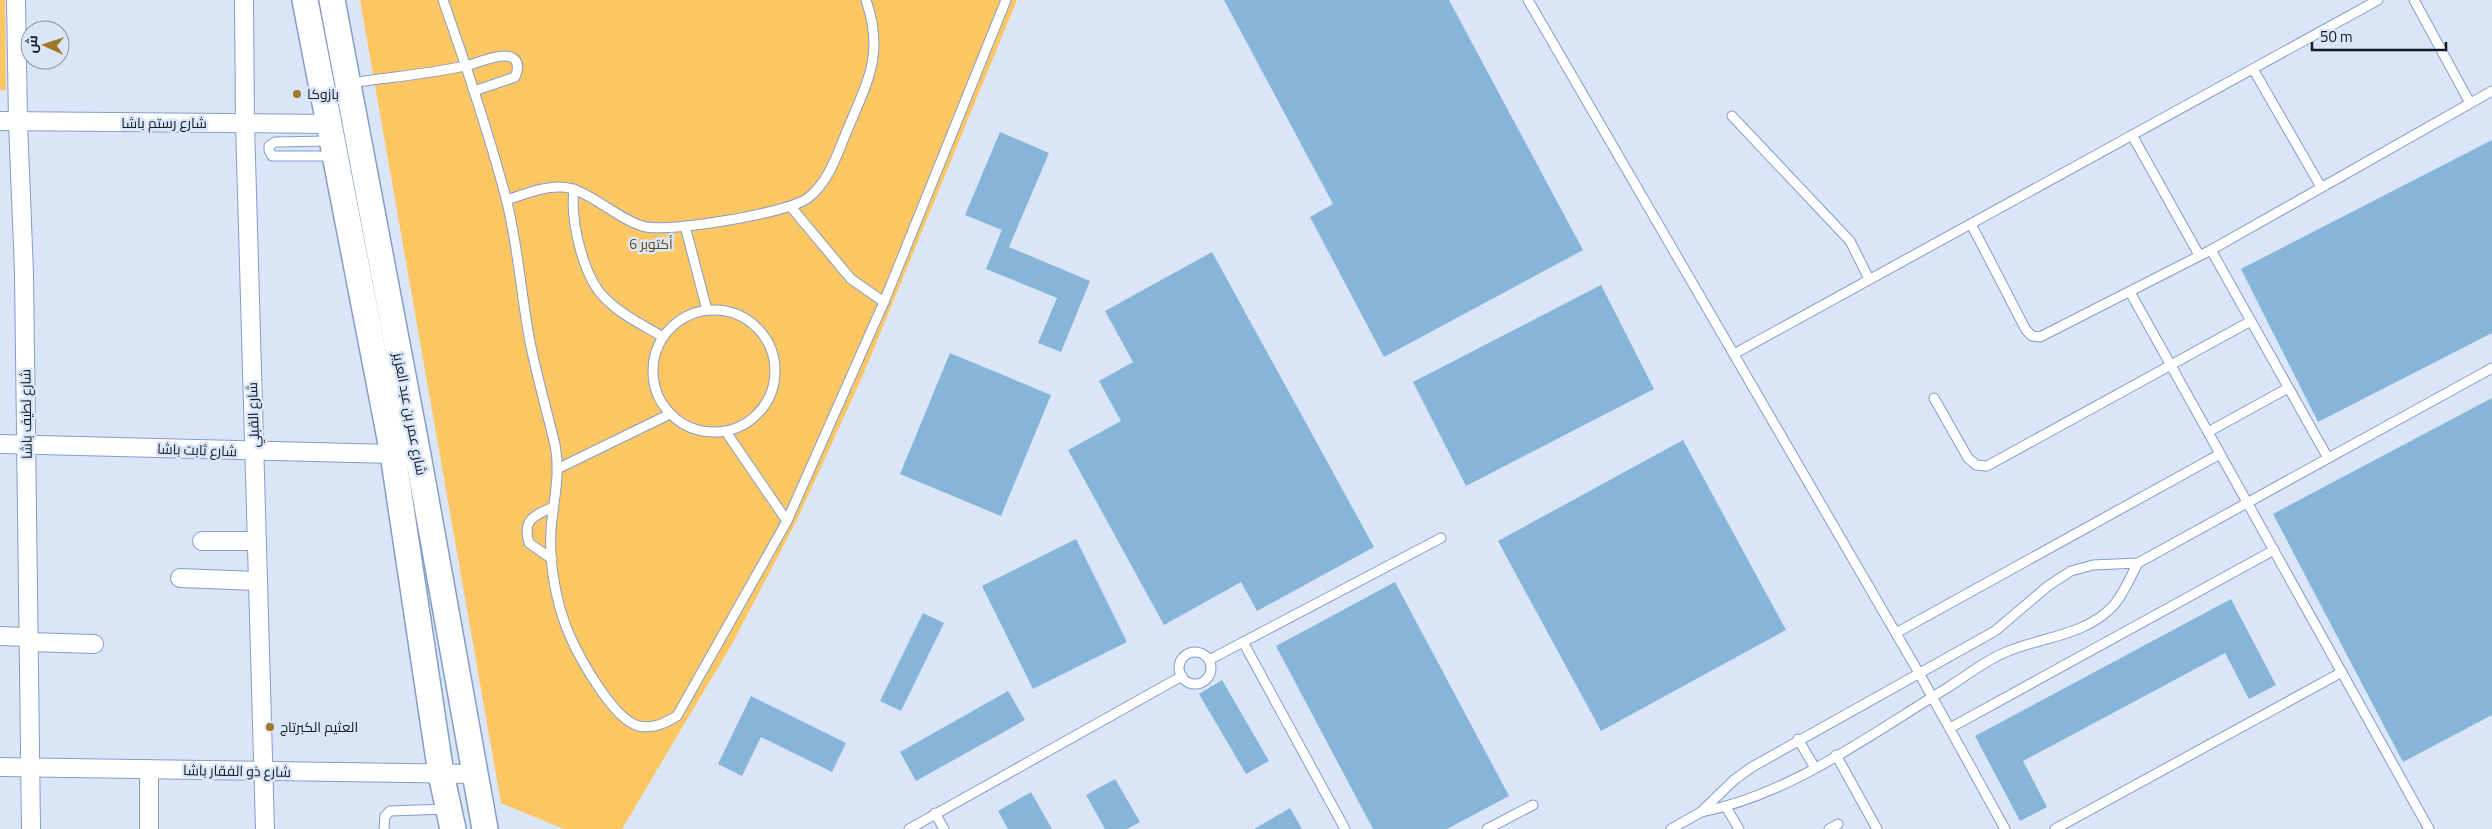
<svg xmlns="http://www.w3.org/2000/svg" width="2492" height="829" font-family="'Titillium Web',Cairo,sans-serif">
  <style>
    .green { fill: #fcc662 }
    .building { fill: #86b5d9 }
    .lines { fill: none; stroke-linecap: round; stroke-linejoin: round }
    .service-casing { stroke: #839dc9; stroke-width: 11 }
    .minor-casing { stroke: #839dc9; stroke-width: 20 }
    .secondary-casing { stroke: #839dc9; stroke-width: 28 }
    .service { stroke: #fff; stroke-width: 9 }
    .minor { stroke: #fff; stroke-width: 18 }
    .secondary { stroke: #fff; stroke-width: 25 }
    .poi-dot { fill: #a17827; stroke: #dae5f8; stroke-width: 2 }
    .labels { text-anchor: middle; stroke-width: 5; stroke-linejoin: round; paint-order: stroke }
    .poi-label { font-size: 14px; fill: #111a2b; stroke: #dae5f8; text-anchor: start }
    .street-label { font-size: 14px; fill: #111a2b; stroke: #dae5f8 }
    .park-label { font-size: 14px; fill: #644b1a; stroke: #dae5f8 }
  </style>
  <rect width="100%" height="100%" fill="#dae5f8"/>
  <!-- green -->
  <g class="green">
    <polygon points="0,0 5,0 6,90 0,90"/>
    <polygon points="360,0 1017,0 863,375 796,522 732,644 622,829 564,829 501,803"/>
  </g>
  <!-- building -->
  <g class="building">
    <polygon points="1224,0 1449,0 1583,250 1384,357 1310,217 1333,204"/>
    <polygon points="1000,132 1049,153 1009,247 1090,281 1061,352 1038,343 1057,298 986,269 1002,230 965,215"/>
    <polygon points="2492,140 2492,333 2318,422 2241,269"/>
    <polygon points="1212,252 1374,547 1257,611 1241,582 1164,625 1068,450 1121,421 1099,381 1133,362 1105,311"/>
    <polygon points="1601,285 1654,389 1466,486 1413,382"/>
    <polygon points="950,353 1051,395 1001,516 900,474"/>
    <polygon points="2492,398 2492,715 2403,762 2273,514"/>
    <polygon points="1683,440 1786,630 1601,731 1498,541"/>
    <polygon points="1076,539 1127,642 1033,689 982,586"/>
    <polygon points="1395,582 1509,796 1447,829 1373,829 1276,646"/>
    <polygon points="2231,599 2276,685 2249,699 2225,653 2023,761 2047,807 2020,821 1975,736"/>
    <polygon points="923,613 944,623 901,711 880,701"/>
    <polygon points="1222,680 1269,761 1246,774 1199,694"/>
    <polygon points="1008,691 1025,720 916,781 900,752"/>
    <polygon points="751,696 846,743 832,772 761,737 742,776 718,764"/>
    <polygon points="1115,779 1140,822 1127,829 1105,829 1086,795"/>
    <polygon points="1031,792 1052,829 1008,829 998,811"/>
    <polygon points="1290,808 1302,829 1254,829"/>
  </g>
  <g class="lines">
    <defs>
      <g id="service">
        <path d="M 443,0 C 466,65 488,131 506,198 C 518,245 521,295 530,342 C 537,377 547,411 555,445 C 561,474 553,502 551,530 C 549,564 556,603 569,634 C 579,657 614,721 639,726 C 654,729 665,723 677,716 L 787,521 L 884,302 L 1006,0"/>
        <polyline points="1528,0 1919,673 2005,829"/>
        <polyline points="2414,0 2470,103"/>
        <polyline points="2253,69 2321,187"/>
        <path d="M 350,83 C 390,77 431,74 469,65 C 480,62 501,53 511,57 C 520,61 518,70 515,77 L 474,91"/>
        <polyline points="1732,116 1850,241 1869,279"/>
        <polyline points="2132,135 2199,255"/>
        <polyline points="329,141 275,142 269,146 269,150 272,156 335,156"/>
        <path d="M 574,189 C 570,220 583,280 608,301 C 623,316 645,326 663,337"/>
        <path d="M 506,200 C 523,195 544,186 561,187 C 586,187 619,221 646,227 C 672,232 788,213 808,198 C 830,181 838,151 849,126 C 869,78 884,53 866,0"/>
        <polyline points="791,207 851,279 884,302"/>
        <polyline points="1971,224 2026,330 2032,336 2040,337 2211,250 2492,91"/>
        <polyline points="685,226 707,310"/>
        <polyline points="2211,250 2328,458"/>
        <polyline points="2130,292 2429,829"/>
        <circle cx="714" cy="371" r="61"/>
        <polyline points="1734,354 2378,0"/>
        <polyline points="1934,398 1968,458 1976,465 1987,466 2251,321"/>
        <polyline points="726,432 787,521"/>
        <polyline points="2208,432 2288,388"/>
        <polyline points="557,469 670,414"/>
        <path d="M 552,559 L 529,543 C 522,519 534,516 553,507"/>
        <polyline points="1896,633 2220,454"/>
        <polyline points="1243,642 1345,829"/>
        <circle cx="1195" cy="668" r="16"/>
        <polyline points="1209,660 1441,538"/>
        <polyline points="1950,728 2274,550"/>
        <polyline points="1798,739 1815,768"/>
        <polyline points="1836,755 1877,829"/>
        <polyline points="1726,807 1739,829"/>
        <path d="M 1701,812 C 1790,795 1871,734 1947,688 C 1966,676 1986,660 2006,652 C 2041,637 2085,636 2113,606 C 2124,594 2130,577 2138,563"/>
        <polyline points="935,813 944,829"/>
        <polyline points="384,829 385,816 390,811 447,809"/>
        <polyline points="909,829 1182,676"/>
        <polyline points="1487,829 1533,805"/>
        <polyline points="1671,829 1701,812 1734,780 1752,767 1995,631 2048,586 2071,571 2093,565 2138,563 2492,368"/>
        <polyline points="1829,829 1838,824"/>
        <polyline points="2055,829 2342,672"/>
      </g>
      <g id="minor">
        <polyline points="16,0 18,122 24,273 31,829"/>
        <polyline points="244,0 245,123 265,829"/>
        <polyline points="0,121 329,124"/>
        <polyline points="0,444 393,454"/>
        <polyline points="202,541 257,541"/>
        <polyline points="180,578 258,581"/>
        <polyline points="0,636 29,637"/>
        <polyline points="29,642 94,644"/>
        <polyline points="0,767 474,774"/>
        <polyline points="149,829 149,769"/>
      </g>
      <g id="secondary">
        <polyline points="305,0 393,454 441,774 453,829"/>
        <polyline points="332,0 418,455 485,829"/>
      </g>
    </defs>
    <!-- service casing -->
    <use href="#service" class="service-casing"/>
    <!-- minor casing -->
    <use href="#minor" class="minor-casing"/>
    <!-- secondary casing -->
    <use href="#secondary" class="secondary-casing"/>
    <!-- service -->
    <use href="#service" class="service"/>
    <!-- minor -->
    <use href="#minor" class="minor"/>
    <!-- secondary -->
    <use href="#secondary" class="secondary"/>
  </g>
  <!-- markers -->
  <g class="poi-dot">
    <circle cx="297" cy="94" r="5"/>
    <circle cx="270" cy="727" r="5"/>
  </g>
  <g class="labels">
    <!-- poi labels -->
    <g class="poi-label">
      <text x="307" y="99">بازوكا</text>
      <text x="280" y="732">العثيم الكبرتاج</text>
    </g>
    <!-- street labels -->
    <g class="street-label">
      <text x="164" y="128">شارع رستم باشا</text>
      <text transform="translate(26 414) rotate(-91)" y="5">شارع لطيف باشا</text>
      <text transform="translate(410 414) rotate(79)" y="5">شارع عمر بن عبد العزيز</text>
      <text transform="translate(253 415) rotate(-92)" y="5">شارع القبلي</text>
      <text transform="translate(197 450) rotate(2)" y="5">شارع ثابت باشا</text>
      <text transform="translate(237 771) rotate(1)" y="5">شارع ذو الفقار باشا</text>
    </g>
    <!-- park labels -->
    <g class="park-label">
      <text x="651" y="249">6 أكتوبر</text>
    </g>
  </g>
  <!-- north arrow -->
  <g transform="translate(45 45) rotate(273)"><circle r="24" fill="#dae5f8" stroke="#8a94a6"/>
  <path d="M0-4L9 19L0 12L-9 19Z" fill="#a17827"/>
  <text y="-8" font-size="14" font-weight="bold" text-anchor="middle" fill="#111a2b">ش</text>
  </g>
  <!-- scale -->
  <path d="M2312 42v8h134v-8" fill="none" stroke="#111a2b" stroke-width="2.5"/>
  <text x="2320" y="42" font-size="15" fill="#111a2b" stroke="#dae5f8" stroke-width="4" paint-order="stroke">50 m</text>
</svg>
